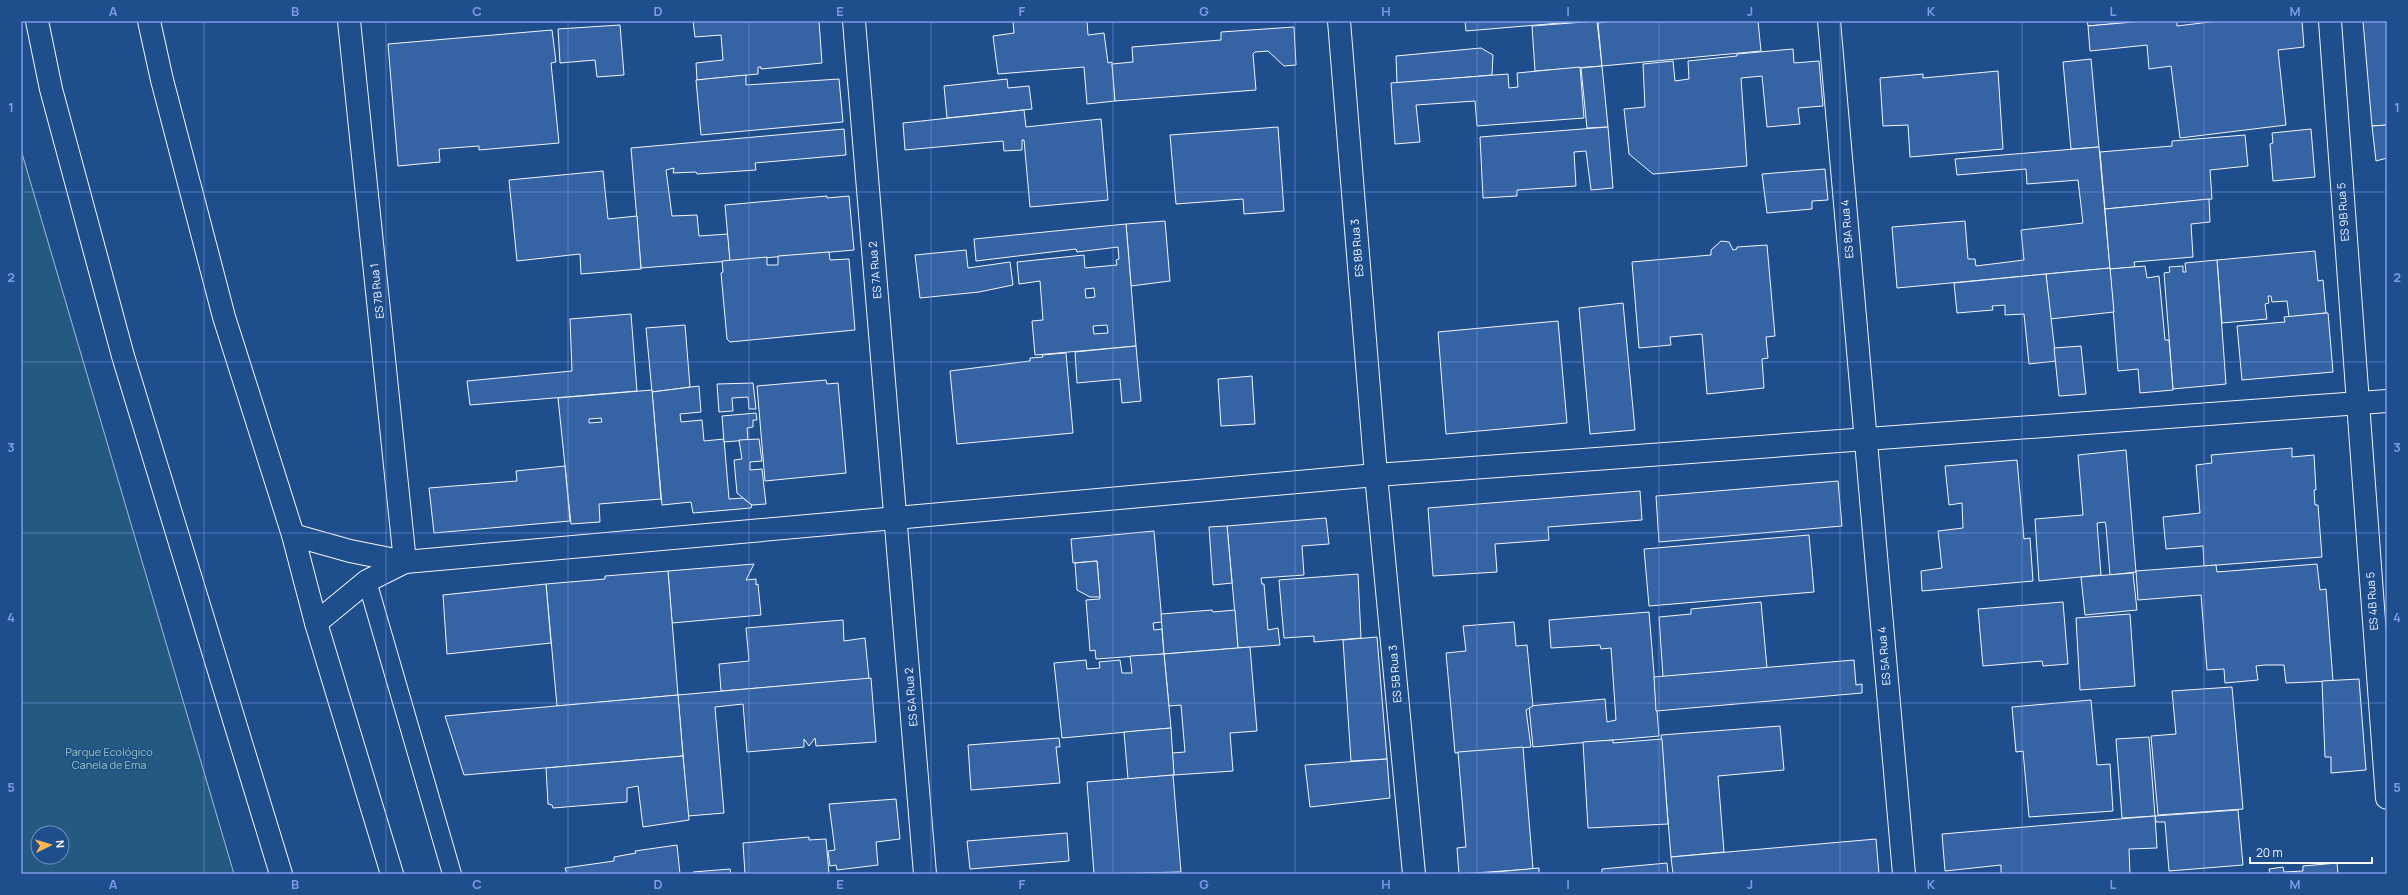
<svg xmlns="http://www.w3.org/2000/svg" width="2408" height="895" font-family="Manrope,sans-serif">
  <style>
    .green { fill: #245a82; stroke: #a8bbd7; fill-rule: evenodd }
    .building { fill: #3563a3; stroke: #f2f6ff; fill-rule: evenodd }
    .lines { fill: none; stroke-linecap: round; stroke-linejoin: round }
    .service-casing { stroke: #f2f6ff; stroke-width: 20 }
    .minor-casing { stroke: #f2f6ff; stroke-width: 24 }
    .tertiary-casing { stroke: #f2f6ff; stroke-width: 24 }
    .secondary-casing { stroke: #f2f6ff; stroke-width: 24 }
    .service { stroke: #1f4e8c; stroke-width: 18 }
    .minor { stroke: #1f4e8c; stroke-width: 22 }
    .tertiary { stroke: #1f4e8c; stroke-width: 22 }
    .secondary { stroke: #1f4e8c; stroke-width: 22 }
    .grid { fill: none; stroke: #7d9aea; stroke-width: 1; stroke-opacity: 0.55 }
    .labels { text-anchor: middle; stroke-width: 3; stroke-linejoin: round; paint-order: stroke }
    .street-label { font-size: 11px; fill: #f2f6ff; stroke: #1f4e8c }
    .park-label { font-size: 11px; fill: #97c8a6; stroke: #1f4e8c }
    .neatline { fill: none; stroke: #7d9aea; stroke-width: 1.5 }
    .grid-label { font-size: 13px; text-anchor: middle; font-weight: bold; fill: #7d9aea }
  </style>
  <rect width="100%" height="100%" fill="#1f4e8c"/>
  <!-- green -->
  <path class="green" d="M 21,150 L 234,874 L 21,874 ZM 38,833 L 62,833 L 62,857 L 38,857 Z"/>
  <!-- building -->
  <g class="building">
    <polygon points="693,21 819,21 822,63 761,69 761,67 758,67 758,74 697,80 696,63 723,60 721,35 695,37"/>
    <polygon points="1013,21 1087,21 1088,35 1104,33 1108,63 1112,62 1115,101 1087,104 1084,67 998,74 993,36 1014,33"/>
    <polygon points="1465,21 1572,21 1572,22 1466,31"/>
    <polygon points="1597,21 1602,66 1535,71 1532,26"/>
    <polygon points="1611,21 1758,21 1761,51 1602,66 1598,23"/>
    <polygon points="2087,21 2144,21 2088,26"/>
    <polygon points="2144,21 2177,21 2177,26 2218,21 2302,21 2304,47 2278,50 2286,125 2180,138 2171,66 2149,69 2147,45 2090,51 2088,26"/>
    <polygon points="2363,21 2387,21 2387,125 2372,126"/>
    <polygon points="620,25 624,75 597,77 595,60 560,63 558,29"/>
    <polygon points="1294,27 1296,65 1284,66 1268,51 1255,52 1253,54 1256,90 1115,101 1112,64 1133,62 1132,47 1221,40 1221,32"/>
    <polygon points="552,30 556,62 551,63 559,143 479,150 479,146 439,149 440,162 398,166 388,44"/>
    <polygon points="1481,48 1493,55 1492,75 1397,83 1396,56"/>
    <polygon points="1793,49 1794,63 1819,61 1823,106 1798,108 1800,124 1767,127 1762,76 1741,78 1747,166 1653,174 1629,154 1624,109 1645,107 1643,64 1673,61 1675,81 1689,79 1688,61 1737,56 1737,54"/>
    <polygon points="2091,59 2099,147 2071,149 2063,62"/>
    <polygon points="1602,66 1608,127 1587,128 1581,68"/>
    <polygon points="1580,67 1584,118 1477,126 1475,101 1416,105 1420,142 1395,144 1391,83 1508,74 1509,88 1518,87 1517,73"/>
    <polygon points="1998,71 2003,149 1910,157 1908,125 1883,126 1880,78 1923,74 1923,78"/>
    <polygon points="746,75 746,85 839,79 843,122 701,135 696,80"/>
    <polygon points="1007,79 1008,88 1029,86 1032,109 947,118 944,86"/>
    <polygon points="1024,110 1026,127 1101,119 1108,200 1030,207 1024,140 1022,140 1022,150 1004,151 1003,141 905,150 903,123"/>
    <polygon points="2387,125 2387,158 2376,161 2372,126"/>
    <polygon points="1278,127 1284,211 1244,214 1243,199 1176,204 1170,135"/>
    <polygon points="1608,127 1613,188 1591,190 1586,151 1574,152 1576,186 1517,190 1517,196 1483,198 1480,137"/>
    <polygon points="844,129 846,155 755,163 756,170 697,174 696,172 673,173 674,168 666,170 672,216 697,215 699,236 728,234 730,261 641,268 631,148"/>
    <polygon points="2311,129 2315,177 2273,181 2270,144 2273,143 2272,133"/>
    <polygon points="2245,135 2248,166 2210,170 2212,199 2105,209 2100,152 2172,146 2172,141"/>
    <polygon points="2099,147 2110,268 1897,288 1892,227 1965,221 1968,259 1975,259 1976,266 2024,260 2021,230 2083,223 2078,180 2027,184 2026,169 1957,175 1955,159"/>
    <polygon points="1825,169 1828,200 1812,201 1812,209 1767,213 1762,174"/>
    <polygon points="603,171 608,219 637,216 641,269 581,274 580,254 517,261 509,180"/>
    <polygon points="827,196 827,198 849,196 854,250 730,261 725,205"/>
    <polygon points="2209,199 2210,222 2191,224 2193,257 2134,262 2135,267 2110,269 2105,209"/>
    <polygon points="1165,221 1170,281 1131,286 1126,224"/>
    <path d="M 1126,224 L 1136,346 L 1035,355 L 1032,321 L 1043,320 L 1040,281 L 1019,284 L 1017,262 L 1084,255 L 1085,268 L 1117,265 L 1116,260 L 1119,259 L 1118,247 L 1077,252 L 1076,249 L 976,261 L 974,239 ZM 1094,288 L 1095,297 L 1086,298 L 1085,289 ZM 1107,325 L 1108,333 L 1094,334 L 1093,326 Z"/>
    <polygon points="1721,241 1729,242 1733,250 1737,249 1737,247 1767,245 1775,336 1766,337 1768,358 1762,359 1764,388 1707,394 1702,334 1670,337 1671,345 1639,348 1632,262 1711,255 1711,250"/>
    <polygon points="966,250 968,268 1010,262 1013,285 979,292 920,298 915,255"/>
    <polygon points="2315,251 2318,281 2323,280 2326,313 2289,317 2287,301 2272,302 2271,296 2268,296 2269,303 2265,304 2267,319 2222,323 2217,260"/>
    <polygon points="829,252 830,260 849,259 855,330 730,342 727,339 721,273 723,272 722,261 767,257 767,265 778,265 778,256"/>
    <polygon points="2217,260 2226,384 2173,389 2164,273 2170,272 2169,267 2183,266 2183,272 2186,272 2185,263"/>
    <polygon points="2145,266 2147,278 2159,276 2165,340 2169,340 2173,390 2140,393 2138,369 2118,371 2110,269"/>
    <polygon points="2110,268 2114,312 2050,319 2046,274"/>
    <polygon points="2046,274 2056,361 2029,364 2024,314 2005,315 2005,305 1992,306 1993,310 1957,313 1954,283"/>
    <polygon points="1623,303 1635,430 1590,434 1579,308"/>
    <polygon points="2326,313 2328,313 2333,372 2242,380 2237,326 2285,322 2284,317"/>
    <polygon points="631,314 637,391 470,405 467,381 572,371 570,319"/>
    <polygon points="1558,321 1567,423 1446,434 1438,332"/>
    <polygon points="685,325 690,387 652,392 646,328"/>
    <polygon points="1136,346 1141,401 1122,403 1120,379 1077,383 1075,352"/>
    <polygon points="2081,346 2086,394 2059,396 2054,348"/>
    <polygon points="1066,353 1073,433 957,444 950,371 1030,361 1030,358 1043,357 1042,355"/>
    <polygon points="1252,376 1255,424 1221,426 1218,379"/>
    <polygon points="826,380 827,384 838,383 846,473 765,481 757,386"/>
    <polygon points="753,383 756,409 749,409 748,397 732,398 733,411 719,412 717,384"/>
    <polygon points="699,386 701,412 680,414 681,422 702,420 704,441 724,439 729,499 743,498 752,505 751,508 693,513 691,502 662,505 652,392"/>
    <path d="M 652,390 L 661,499 L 599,504 L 600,522 L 571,524 L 558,398 ZM 601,418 L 602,422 L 589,423 L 589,419 Z"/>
    <polygon points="756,413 757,420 753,420 753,427 747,428 748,440 724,442 722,416"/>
    <polygon points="759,439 762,461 750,462 750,470 762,469 766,504 752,505 737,493 734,460 742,459 739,440"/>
    <polygon points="2292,448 2292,457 2314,455 2316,490 2314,490 2315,505 2318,505 2322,557 2204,566 2203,546 2166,549 2163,517 2200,513 2196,465 2212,463 2211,455"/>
    <polygon points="2126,450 2136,572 2110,575 2106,526 2105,522 2097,523 2101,575 2039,581 2035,519 2083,515 2078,455"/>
    <polygon points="2017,460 2024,539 2030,538 2033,581 1922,591 1921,571 1942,568 1938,531 1963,528 1962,503 1949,505 1945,466"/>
    <polygon points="565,466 570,521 434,533 429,488 517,481 516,471"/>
    <polygon points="1838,481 1842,526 1659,542 1656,496"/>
    <polygon points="1640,491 1642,520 1548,527 1549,540 1495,544 1497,572 1433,576 1428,508"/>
    <polygon points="1326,518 1329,544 1302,546 1304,575 1261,578 1262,584 1264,584 1268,630 1278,628 1280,645 1238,648 1227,526"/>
    <polygon points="1227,526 1232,583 1213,585 1209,527"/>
    <polygon points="1154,531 1162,622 1153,623 1154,630 1162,629 1164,654 1096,659 1095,650 1090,651 1086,600 1100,599 1097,561 1073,563 1071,539"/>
    <polygon points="1809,535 1814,592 1649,606 1644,549"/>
    <polygon points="1097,561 1100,597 1090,597 1077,590 1075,563"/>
    <polygon points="754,564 746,580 756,579 756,585 758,584 761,615 672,623 668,571"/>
    <polygon points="2317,564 2320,590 2326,589 2333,681 2286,683 2284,665 2265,665 2256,666 2258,680 2225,683 2224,669 2207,670 2201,595 2138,600 2136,571 2216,565 2217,572"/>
    <polygon points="668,571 678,695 557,706 546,584 605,579 605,576"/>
    <polygon points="2133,573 2137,610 2085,615 2081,577"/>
    <polygon points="1358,574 1361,638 1314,642 1314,636 1284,638 1279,580"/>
    <polygon points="546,584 551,643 447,654 443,595"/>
    <polygon points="1761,602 1767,668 1663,677 1659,617 1691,614 1691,609"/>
    <polygon points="2063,602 2068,664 2043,666 2042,661 1983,666 1978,609"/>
    <polygon points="1212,610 1213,612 1235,610 1238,648 1164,654 1161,614"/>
    <polygon points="1649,612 1659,736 1533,747 1529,706 1605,699 1607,722 1616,720 1611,648 1601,649 1600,645 1551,648 1549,620"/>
    <polygon points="2130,614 2135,686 2080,690 2076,618"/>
    <polygon points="843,620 844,641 865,638 869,679 721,691 719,664 749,661 746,628"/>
    <polygon points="1514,622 1516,646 1527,645 1533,706 1526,710 1531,747 1455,753 1446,653 1466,651 1463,626"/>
    <polygon points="1377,637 1387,759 1351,761 1343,640"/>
    <polygon points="1250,647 1257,731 1230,733 1233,771 1174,775 1172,753 1185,752 1181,705 1169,706 1164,654"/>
    <polygon points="1164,654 1171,728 1062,738 1054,663 1086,660 1087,669 1100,668 1099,662 1120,660 1122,673 1132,673 1130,656"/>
    <polygon points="1854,660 1856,685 1862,684 1862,693 1656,711 1654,677"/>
    <polygon points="871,678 876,742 816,746 815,738 809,746 804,739 804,747 747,752 743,704 715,707 724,813 688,816 678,695"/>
    <polygon points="2359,679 2366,770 2331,773 2331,757 2325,757 2322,681"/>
    <polygon points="2232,687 2243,809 2158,815 2151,736 2176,734 2172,691"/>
    <polygon points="678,695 683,756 464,775 445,716"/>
    <polygon points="2091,700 2097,765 2110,764 2113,811 2029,817 2023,751 2016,752 2012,707"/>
    <polygon points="1780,726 1784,770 1718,776 1724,852 1671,857 1661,735"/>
    <polygon points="1171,728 1174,775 1128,779 1124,732"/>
    <polygon points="2149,737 2155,816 2122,818 2116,739"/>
    <polygon points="1059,738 1060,747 1056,747 1060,783 971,790 968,745"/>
    <polygon points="1662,739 1668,824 1588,828 1583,742 1613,740 1613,743"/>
    <polygon points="1523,747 1533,869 1459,874 1457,848 1466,847 1458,752"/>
    <polygon points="683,756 689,820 643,827 638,786 627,788 627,802 553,808 552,805 548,804 546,768"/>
    <polygon points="1387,759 1390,798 1310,807 1305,765"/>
    <polygon points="1173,775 1181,872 1094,874 1087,782"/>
    <polygon points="896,799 900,839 876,842 878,865 837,870 836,865 830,866 828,851 835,850 829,804"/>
    <polygon points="2238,810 2243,865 2169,871 2165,822 2156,822 2155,816"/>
    <polygon points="2155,816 2157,848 2129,849 2130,874 2001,874 2001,865 1945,871 1942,834"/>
    <polygon points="1067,833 1069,861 970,869 967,841"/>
    <polygon points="809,837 809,840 826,839 829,874 745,874 743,843"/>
    <polygon points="1876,839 1879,874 1673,874 1671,857"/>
    <polygon points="677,845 680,874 567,874 565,868 614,861 614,857 636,853 635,851"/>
    <polygon points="1667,863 1668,874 1602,874 1602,869"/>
    <polygon points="2337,863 2338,874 2259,874 2270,873 2269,869 2283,867 2284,872 2303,871 2303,866"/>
    <polygon points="1539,868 1539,874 1474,874"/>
    <polygon points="730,869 731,874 693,874 693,872"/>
  </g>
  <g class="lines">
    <defs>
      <polyline id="service" points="367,581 452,874"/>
      <g id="minor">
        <polyline points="349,21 405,562"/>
        <polyline points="854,21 925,874"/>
        <polyline points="1339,21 1376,475 1414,874"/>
        <polyline points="1829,21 1904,874"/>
        <polyline points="2330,21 2387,798"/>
      </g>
      <g id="tertiary">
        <polyline points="293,535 350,551 405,562 1376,475 2387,401"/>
        <polyline points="316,623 367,581 405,562"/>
      </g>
      <g id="secondary">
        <polyline points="37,21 51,89 123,356 281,874"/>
        <polyline points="149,21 162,80 224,317 293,535 316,623 392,874"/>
      </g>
    </defs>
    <!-- service casing -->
    <use href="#service" class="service-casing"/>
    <!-- minor casing -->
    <use href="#minor" class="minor-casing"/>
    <!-- tertiary casing -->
    <use href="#tertiary" class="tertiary-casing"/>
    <!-- secondary casing -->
    <use href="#secondary" class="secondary-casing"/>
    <!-- service -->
    <use href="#service" class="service"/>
    <!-- minor -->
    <use href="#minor" class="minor"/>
    <!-- tertiary -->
    <use href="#tertiary" class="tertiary"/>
    <!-- secondary -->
    <use href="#secondary" class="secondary"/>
  </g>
  <!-- grid -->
  <path class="grid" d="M 204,21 L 204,874M 386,21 L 386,874M 568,21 L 568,874M 749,21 L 749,874M 931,21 L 931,874M 1113,21 L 1113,874M 1295,21 L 1295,874M 1477,21 L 1477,874M 1659,21 L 1659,874M 1840,21 L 1840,874M 2022,21 L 2022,874M 2204,21 L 2204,874M 21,192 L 2387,192M 21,362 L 2387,362M 21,533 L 2387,533M 21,703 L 2387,703"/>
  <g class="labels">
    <!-- street labels -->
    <g class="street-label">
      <text transform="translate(2343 212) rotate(-94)" y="4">ES 9B Rua 5</text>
      <text transform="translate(1847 229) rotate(-95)" y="4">ES 8A Rua 4</text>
      <text transform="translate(1357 248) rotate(-95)" y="4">ES 8B Rua 3</text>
      <text transform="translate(875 270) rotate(-95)" y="4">ES 7A Rua 2</text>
      <text transform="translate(377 291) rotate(-96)" y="4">ES 7B Rua 1</text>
      <text transform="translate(2372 601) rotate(-94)" y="4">ES 4B Rua 5</text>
      <text transform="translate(1884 656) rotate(-95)" y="4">ES 5A Rua 4</text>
      <text transform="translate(1395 674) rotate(-95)" y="4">ES 5B Rua 3</text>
      <text transform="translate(911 697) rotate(-95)" y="4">ES 6A Rua 2</text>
    </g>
    <!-- park labels -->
    <g class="park-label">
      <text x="109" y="756">Parque Ecológico<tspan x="109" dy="13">Canela de Ema</tspan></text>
    </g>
  </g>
  <!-- border -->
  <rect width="2408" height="895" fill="none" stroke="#1f4e8c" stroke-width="44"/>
  <!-- north arrow -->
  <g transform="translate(50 845) rotate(85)"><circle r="19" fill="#1f4e8c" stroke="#7391ba"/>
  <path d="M0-3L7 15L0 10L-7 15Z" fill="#ffb74d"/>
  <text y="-6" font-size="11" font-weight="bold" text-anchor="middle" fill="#f2f6ff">N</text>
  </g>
  <!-- scale -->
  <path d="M2250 857v6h122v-6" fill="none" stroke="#f2f6ff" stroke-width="2"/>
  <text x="2256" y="857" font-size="12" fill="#f2f6ff" stroke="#1f4e8c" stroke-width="3" paint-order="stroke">20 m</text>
  <rect x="22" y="22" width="2364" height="851" class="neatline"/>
  <g class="grid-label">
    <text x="113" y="16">A</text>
    <text x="295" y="16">B</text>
    <text x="477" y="16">C</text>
    <text x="658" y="16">D</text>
    <text x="840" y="16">E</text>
    <text x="1022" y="16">F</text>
    <text x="1204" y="16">G</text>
    <text x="1386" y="16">H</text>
    <text x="1568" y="16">I</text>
    <text x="1750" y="16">J</text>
    <text x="1931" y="16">K</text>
    <text x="2113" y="16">L</text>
    <text x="2295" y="16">M</text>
    <text x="11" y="112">1</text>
    <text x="2397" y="112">1</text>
    <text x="11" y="282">2</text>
    <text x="2397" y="282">2</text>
    <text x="11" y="452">3</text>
    <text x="2397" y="452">3</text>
    <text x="11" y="622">4</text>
    <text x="2397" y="622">4</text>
    <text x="11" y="792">5</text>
    <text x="2397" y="792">5</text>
    <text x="113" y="889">A</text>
    <text x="295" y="889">B</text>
    <text x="477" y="889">C</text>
    <text x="658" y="889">D</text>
    <text x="840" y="889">E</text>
    <text x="1022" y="889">F</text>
    <text x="1204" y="889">G</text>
    <text x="1386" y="889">H</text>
    <text x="1568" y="889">I</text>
    <text x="1750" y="889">J</text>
    <text x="1931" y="889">K</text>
    <text x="2113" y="889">L</text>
    <text x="2295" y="889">M</text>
  </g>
</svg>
